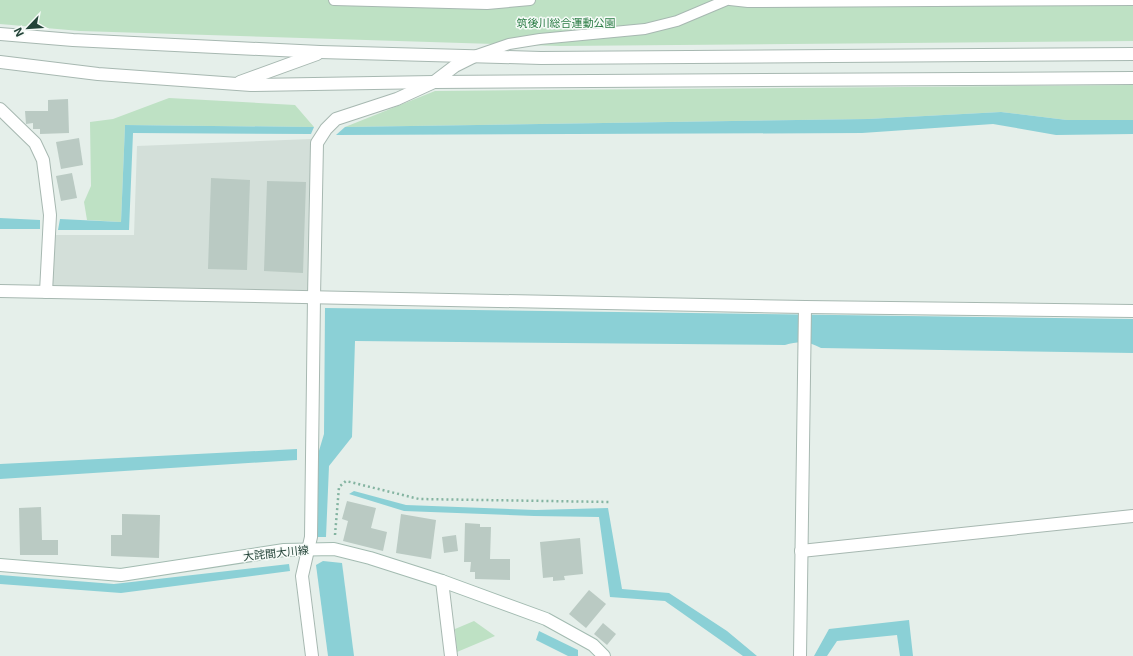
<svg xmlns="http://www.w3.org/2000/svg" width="1133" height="656" font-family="Inter,'Noto Sans JP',sans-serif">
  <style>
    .built { fill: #d3dfd9 }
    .green { fill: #bee1c4 }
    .water { fill: #8bd0d6 }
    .building { fill: #bacac3 }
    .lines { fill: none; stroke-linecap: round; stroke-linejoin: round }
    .lane-casing { stroke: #a7b8b1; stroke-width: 12 }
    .street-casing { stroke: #a7b8b1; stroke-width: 14 }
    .secondary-casing { stroke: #a3bbb1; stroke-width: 14 }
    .path { stroke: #84b4a1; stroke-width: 2.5; stroke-dasharray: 2 3; stroke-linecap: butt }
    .lane { stroke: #fff; stroke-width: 10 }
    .street { stroke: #fff; stroke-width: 12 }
    .secondary { stroke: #fff; stroke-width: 12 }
    .labels { text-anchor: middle; stroke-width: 3; stroke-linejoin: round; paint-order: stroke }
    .park-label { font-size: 11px; fill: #2a7c44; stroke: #f6fbf8 }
    .street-label { font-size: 11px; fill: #234338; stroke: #f6fbf8 }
  </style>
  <rect width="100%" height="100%" fill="#e5efea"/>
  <!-- built -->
  <polygon class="built" points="311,139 308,291 52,288 55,235 134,235 137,146"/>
  <!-- green -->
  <g class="green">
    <polygon points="0,0 1133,0 1133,41 560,46 80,31 0,24"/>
    <polygon points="1133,85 1133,120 1067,120 1001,112 868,119 345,127 435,91"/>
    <polygon points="169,98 295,105 314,127 125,125 121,222 87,220 84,202 91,186 90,122 113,119"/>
    <polygon points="474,621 495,636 457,652 455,629"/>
  </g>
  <!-- water -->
  <g class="water">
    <polygon points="1001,112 1067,120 1133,120 1133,134 1056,135 993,124 862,133 336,135 345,127 868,119"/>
    <polygon points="125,125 314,127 311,134 133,133 129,230 58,230 60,219 121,222"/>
    <polygon points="0,218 40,220 40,229 0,229"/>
    <path d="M 325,308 L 1133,319 L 1133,353 L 821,348 C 808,341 799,341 785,345 L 355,341 L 352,437 L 329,466 L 326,537 L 318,537 L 318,454 L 324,434 Z"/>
    <polygon points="297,449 297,460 0,479 0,464"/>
    <polygon points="354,491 406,505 536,510 608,508 622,589 669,593 727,631 757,656 743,656 665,601 610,597 599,517 534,516 404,511 349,494"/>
    <polygon points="323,561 342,563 354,656 328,656 316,565"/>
    <polygon points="289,564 290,571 121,593 0,584 0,575 114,584"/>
    <polygon points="909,620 913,656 900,656 897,635 837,641 827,656 814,656 829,629"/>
    <polygon points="539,631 578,650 578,656 568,656 536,640"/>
  </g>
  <!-- building -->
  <g class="building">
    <polygon points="68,99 69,133 40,134 40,129 33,129 33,123 26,124 25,111 48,111 48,100"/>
    <polygon points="79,138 83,165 61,169 56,142"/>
    <polygon points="72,173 77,198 61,201 56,176"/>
    <polygon points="211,178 250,180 247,270 208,269"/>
    <polygon points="267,181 306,182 303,273 264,271"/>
    <polygon points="347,501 376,508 371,528 387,532 383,551 343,541 348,521 342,519"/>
    <polygon points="41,507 42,540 58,540 58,555 20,555 19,508"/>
    <polygon points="122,514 160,515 159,558 111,556 111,535 122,535"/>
    <polygon points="401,514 436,520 431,559 396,553"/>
    <polygon points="465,523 480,524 480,527 491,527 490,559 510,559 510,580 475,579 475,572 470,572 471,562 464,562"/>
    <polygon points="456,535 458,551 444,553 442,537"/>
    <polygon points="580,538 583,574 564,576 565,580 553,581 553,577 543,578 540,542"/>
    <polygon points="589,590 606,604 586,628 569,614"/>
    <polygon points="603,623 616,634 607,645 594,634"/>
  </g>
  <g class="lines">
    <defs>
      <g id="lane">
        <polyline points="334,0 487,4 530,0"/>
        <polyline points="730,0 748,2 1133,0"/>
        <polyline points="477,55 509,44 540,39 645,29 677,21 727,0"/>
      </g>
      <g id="street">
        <polyline points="0,34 73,40 320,52 541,58 1133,54"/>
        <polyline points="0,62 98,74 251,85 434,82 1133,78"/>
        <polyline points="240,82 317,54"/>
        <polyline points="0,109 35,143 43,160 50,215 46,292"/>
        <polyline points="0,291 805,307 1133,311"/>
        <polyline points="801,551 1133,516"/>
        <polyline points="442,581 451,656"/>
        <polyline points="312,656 302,576 311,537 314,297 317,143 326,129 336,119 397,99 434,82 455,66 473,57"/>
        <polyline points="800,656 805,307"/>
      </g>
      <polyline id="secondary" points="0,565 121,575 284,550 334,549 370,558 442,581 546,619 593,645 604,656"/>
    </defs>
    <!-- lane casing -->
    <use href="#lane" class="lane-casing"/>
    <!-- street casing -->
    <use href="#street" class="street-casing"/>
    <!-- secondary casing -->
    <use href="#secondary" class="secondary-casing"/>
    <!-- path -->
    <polyline class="path" points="335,535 339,487 346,481 419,499 611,502"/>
    <!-- lane -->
    <use href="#lane" class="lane"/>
    <!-- street -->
    <use href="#street" class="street"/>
    <!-- secondary -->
    <use href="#secondary" class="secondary"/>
  </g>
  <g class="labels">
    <!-- park labels -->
    <g class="park-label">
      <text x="566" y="27">筑後川総合運動公園</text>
    </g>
    <!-- street labels -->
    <g class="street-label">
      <text transform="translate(276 553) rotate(-6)" y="4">大詫間大川線</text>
    </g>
  </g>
  <!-- north arrow -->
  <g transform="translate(28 28) rotate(245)" stroke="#f6fbf8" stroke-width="3" paint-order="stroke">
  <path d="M0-3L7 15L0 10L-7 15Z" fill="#234338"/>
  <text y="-6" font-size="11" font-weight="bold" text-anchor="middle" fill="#234338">N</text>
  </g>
</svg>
